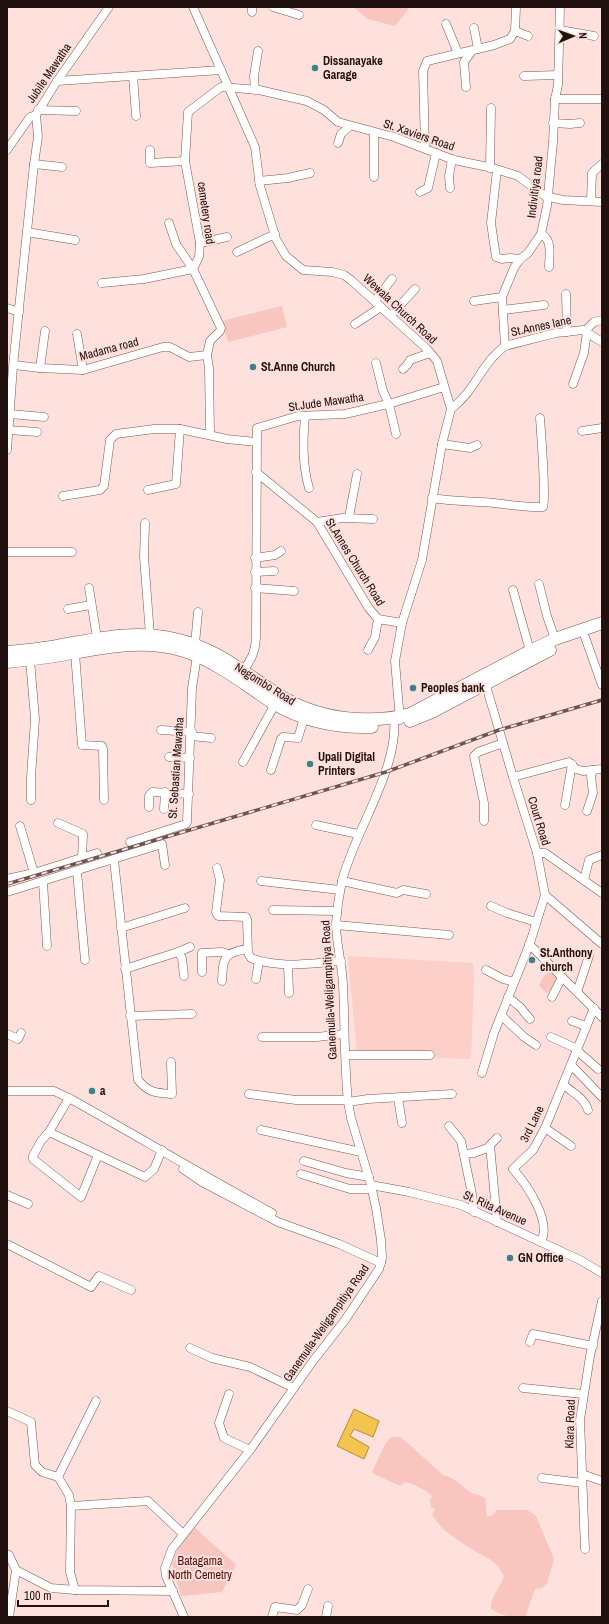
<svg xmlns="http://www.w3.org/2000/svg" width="609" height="1624" font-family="'Archivo Narrow',sans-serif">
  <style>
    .built { fill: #fdcfc9 }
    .green { fill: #f8c5bf }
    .water { fill: #f3c44f; stroke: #b48e3c }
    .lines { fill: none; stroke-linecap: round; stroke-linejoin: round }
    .minor-casing { stroke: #7f5651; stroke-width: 9 }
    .highway-casing { stroke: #7f5651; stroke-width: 13 }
    .minor { stroke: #fff; stroke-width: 8 }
    .highway { stroke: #fff; stroke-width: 12 }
    .rail-casing { stroke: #6b5654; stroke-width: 3.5 }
    .rail { stroke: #fee0dc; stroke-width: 2; stroke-dasharray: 6; stroke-linecap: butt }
    .poi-dot { fill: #3b828b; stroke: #fee0dc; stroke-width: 1.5 }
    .labels { text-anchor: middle; stroke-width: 4; stroke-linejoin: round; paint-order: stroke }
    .poi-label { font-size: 12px; font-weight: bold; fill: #20100e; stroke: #fee0dc; text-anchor: start }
    .street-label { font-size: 12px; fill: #20100e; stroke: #fee0dc }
    .park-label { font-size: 12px; fill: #520b0a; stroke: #fee0dc }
  </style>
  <rect width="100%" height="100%" fill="#fee0dc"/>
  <!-- built -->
  <polygon class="built" points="348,956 473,963 474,981 471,1059 357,1055"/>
  <!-- green -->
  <g class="green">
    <polygon points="353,7 410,7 395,26 368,19"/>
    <polygon points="282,306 287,327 228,342 222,321"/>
    <polygon points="550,970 561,977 549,992 547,993 539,986 542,979"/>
    <path d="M 395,1437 L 401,1437 L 443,1475 C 455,1477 461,1486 470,1492 C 476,1495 480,1494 485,1499 L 487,1516 L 492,1516 L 497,1510 L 528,1510 L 536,1516 L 554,1559 L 547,1583 L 542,1588 L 535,1589 L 525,1617 C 510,1617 504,1617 491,1609 C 489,1599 501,1586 504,1576 L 498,1566 L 491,1560 L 468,1547 L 448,1533 L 442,1528 L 432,1515 L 435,1509 L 431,1507 L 430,1501 L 432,1496 C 425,1489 415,1485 406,1482 L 400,1486 L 372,1473 L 384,1446 L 390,1438 Z"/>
    <polygon points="194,1527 236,1565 222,1592 181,1596 172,1565 178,1548"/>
  </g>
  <!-- water -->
  <polygon class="water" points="354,1409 379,1421 373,1437 354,1429 350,1436 369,1447 364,1459 337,1446"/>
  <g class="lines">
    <defs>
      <g id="minor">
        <polyline points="193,7 255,147 260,186 276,239 286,256 303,270 332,272 344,275 351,280 427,349 437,361 451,409 442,444 422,560 402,623 395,661 400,720"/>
        <polyline points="252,7 252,12"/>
        <polyline points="273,7 299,15"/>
        <polyline points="446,24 458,53"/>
        <polyline points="474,28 478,49"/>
        <polyline points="560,30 594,36"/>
        <polyline points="515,31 528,36"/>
        <polyline points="133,76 136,116"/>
        <polyline points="524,76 558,75"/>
        <polyline points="57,81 221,70"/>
        <polyline points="466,87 464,62 472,51"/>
        <polyline points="255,90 254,76 258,51"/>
        <polyline points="555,99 602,99"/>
        <polyline points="38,110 76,111"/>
        <polyline points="553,123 570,124 580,123"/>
        <polyline points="374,133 374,177"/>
        <polyline points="338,143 341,134 350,126"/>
        <polyline points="425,148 423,71 427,61 494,45 510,39 515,31 516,7"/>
        <polyline points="7,150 30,117 36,115 57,81 109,7"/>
        <polyline points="150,150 150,163 185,161"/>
        <polyline points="34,164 62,167"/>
        <polyline points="490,168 491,108"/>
        <polyline points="497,170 491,223 496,257 502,259 510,258 520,259"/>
        <polyline points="259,181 288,178 310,173"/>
        <polyline points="450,188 449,176 452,159"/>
        <polyline points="420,192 428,188 436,153"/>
        <polyline points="591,201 592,173 602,164"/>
        <polyline points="27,232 75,240"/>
        <path d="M 541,234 C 553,240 549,255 549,267"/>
        <polyline points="200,243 227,237"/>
        <polyline points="237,252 275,234"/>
        <polyline points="102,283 144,279 193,269 176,244 169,223"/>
        <polyline points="566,294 567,332"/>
        <polyline points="375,301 392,279"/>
        <polyline points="474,301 502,297"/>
        <polyline points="7,308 19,312"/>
        <polyline points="503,310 544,305"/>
        <polyline points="391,315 415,289"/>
        <polyline points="355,324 381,307"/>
        <polyline points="585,331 594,322 602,320"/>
        <polyline points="77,334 83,370"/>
        <polyline points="505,346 556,333 583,330 602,342"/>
        <polyline points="376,363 383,391 389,404 396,434"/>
        <polyline points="14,365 40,368 83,370 163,347 170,347 189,357 207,355"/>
        <polyline points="40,368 45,331"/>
        <polyline points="403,369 408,364 410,360 430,353"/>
        <polyline points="573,384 584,353 587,332"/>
        <path d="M 451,409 C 472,393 477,375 493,357 C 497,353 501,349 505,346 L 502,297 L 514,268 L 520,259 L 528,253 L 541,234 L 547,206 L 553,142 L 555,99 L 558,85 L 560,7"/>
        <polyline points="10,414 44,417"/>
        <path d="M 305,416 C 303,440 302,464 309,488"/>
        <polyline points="9,430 37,432"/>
        <polyline points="582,431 602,428"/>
        <polyline points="210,434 209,368 207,355 210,341 220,331 221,328 193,269 199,257 200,243 185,161 188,112 221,87 259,90 307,101 324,110 338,122 394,137 454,160 493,168 518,176 545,196 563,200 602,202"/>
        <polyline points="442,444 470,448 477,445"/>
        <polyline points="7,450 13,366 34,164 38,137 36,115"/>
        <polyline points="256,472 317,522 368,607 378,619 402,623"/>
        <polyline points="148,490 176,484 180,429"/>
        <polyline points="63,496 100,490 104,486 110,440 116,434 154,429 180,429 227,439 256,442"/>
        <path d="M 432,498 C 449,501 465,501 482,502 C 502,503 523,508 543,507 C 546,501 541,431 540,418"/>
        <polyline points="349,517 357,474"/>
        <polyline points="317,522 343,518 373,519"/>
        <polyline points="145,523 144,557 150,635"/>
        <polyline points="7,552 72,552"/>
        <polyline points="255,558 275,555 281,551"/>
        <polyline points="255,572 274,571"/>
        <polyline points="539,584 547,616 555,639"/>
        <polyline points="89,588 97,638"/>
        <polyline points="255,588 294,591"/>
        <polyline points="513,590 530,651"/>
        <polyline points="68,609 91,605"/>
        <polyline points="585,637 602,685"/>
        <polyline points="195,644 198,612"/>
        <polyline points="368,650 375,637 378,619"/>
        <polyline points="75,653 82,745 102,746 103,749 104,800"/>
        <polyline points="30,660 35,719 31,777 31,800"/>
        <path d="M 243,670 C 252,660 255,651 256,638 L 257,428 L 298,416 L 345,414 L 392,403 L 444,387"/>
        <polyline points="161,730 192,732"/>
        <polyline points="191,736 211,738"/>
        <polyline points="169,757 190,758"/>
        <polyline points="243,762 275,704"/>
        <polyline points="271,770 281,739 283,737 298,738 304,718"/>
        <polyline points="513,777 569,762 576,769 583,771 602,769"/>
        <polyline points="565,805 572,764"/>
        <polyline points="149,807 149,796 152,792 189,794"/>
        <polyline points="164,809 165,792"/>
        <polyline points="587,811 593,793 591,776 593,770"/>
        <polyline points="484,821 484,803 474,756 478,752 503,743"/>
        <polyline points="58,823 83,834 82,858"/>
        <polyline points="316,825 358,834"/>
        <polyline points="20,826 34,873"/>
        <polyline points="130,842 186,824 187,822 192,688 197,656"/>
        <polyline points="537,853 545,853 602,893"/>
        <path d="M 114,860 L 138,1080 C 149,1093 156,1093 172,1094 L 171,1062"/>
        <path d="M 217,868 L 220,880 L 216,912 L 218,916 L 246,917 L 247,919 L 248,953 L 251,958 C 279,969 311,963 341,961"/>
        <polyline points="77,872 85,960"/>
        <polyline points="7,879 34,873 97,853"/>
        <polyline points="584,880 589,860 602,855"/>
        <polyline points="261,881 340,890"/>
        <polyline points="342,881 397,893 403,890 426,894"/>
        <polyline points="43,882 47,946"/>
        <polyline points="7,892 162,844 165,865"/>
        <polyline points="545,895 602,944"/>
        <polyline points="491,906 507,913 536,922"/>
        <polyline points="273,910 337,911"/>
        <polyline points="336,925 449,935"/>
        <polyline points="121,928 185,908"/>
        <polyline points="529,944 602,1017"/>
        <polyline points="178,952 182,958 184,976"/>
        <polyline points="288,965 289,993"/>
        <polyline points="125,969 178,952 190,947"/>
        <polyline points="486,970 503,979 514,982"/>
        <polyline points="202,972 202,953 222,952 228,954"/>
        <polyline points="256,979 259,961"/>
        <path d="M 222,981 C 223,958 223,953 247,949"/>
        <polyline points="577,992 589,956"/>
        <polyline points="508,997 520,1007 530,1019"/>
        <polyline points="552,997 562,977"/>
        <polyline points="501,1015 524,1037 536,1045"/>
        <polyline points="130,1016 192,1014"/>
        <polyline points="572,1021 586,1026"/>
        <polyline points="7,1034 18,1039 21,1033"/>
        <polyline points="262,1037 317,1037 344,1034"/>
        <polyline points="551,1037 573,1047 598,1069"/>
        <polyline points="346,1055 430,1055"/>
        <polyline points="571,1065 602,1097"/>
        <polyline points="482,1073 494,1033 530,943 545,895 537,853 513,777 484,679"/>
        <path d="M 563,1084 C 572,1093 584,1097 588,1110"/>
        <path d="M 7,1091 L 54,1091 L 69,1098 C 137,1136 204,1176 272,1213"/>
        <polyline points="249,1094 296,1100 348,1100"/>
        <polyline points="69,1098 49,1132 145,1177 154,1169 162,1150"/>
        <polyline points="398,1098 402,1123"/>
        <polyline points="348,1102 368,1099 452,1094"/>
        <polyline points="449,1126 461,1141 472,1194 474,1212"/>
        <polyline points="545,1128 571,1146"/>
        <polyline points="261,1130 361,1152"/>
        <polyline points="49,1132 41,1141 33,1156 33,1159 81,1197 98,1155"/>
        <polyline points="497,1138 490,1145 497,1222"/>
        <polyline points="464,1154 474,1153 490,1147"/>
        <polyline points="304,1161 346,1173 369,1177"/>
        <polyline points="183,1169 202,1182 278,1222 339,1244 381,1263"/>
        <polyline points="301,1174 350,1189 372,1189"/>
        <polyline points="371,1185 409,1192 461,1205 580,1260 602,1273"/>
        <polyline points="7,1195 28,1204"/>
        <path d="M 541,1242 C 552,1221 527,1185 513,1169 L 533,1150 L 545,1128 L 594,1008"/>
        <polyline points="7,1244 91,1287 99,1276 131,1290"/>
        <polyline points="530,1342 533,1334 593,1346"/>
        <polyline points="190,1348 212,1358 250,1367 294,1388"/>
        <polyline points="523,1388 583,1394"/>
        <polyline points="229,1394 219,1423 224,1438 250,1450"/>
        <polyline points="7,1411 31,1422 35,1465 42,1472 58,1477 69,1495 71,1506 70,1572 75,1590 173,1591"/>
        <polyline points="582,1474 602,1481"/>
        <polyline points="58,1477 96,1401"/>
        <polyline points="542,1478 582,1483"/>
        <polyline points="71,1506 148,1501 183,1534"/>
        <polyline points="585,1549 580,1420 590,1356 602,1301"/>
        <polyline points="7,1554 9,1555 16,1570 51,1588 75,1590"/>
        <polyline points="9,1617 16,1570"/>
        <path d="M 184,1617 L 166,1576 L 165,1568 L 172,1549 L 250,1450 L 313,1361 L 345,1320 L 379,1269 L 382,1258 L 381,1240 L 376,1208 L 371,1185 L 351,1118 L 348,1102 C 344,1063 345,1023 343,984 C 342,964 336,943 336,923 C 337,909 339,895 342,881 C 355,830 399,769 394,718"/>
        <polyline points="272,1617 275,1607 297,1610 302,1605 308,1589"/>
        <polyline points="326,1617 328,1606"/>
      </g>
      <g id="highway">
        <path d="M 7,652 C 25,650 43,649 61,645 C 102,638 134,630 175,639 C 217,648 244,673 279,695 C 317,719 367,725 410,714 L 530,651 L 555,639 L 602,623"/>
        <path d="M 7,662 C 27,660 47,658 67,654 C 106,647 145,639 184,651 C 218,662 245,685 273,703 C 304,722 337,728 372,727"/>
        <polyline points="410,721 432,712 550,650"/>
      </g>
    </defs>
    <!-- minor casing -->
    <use href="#minor" class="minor-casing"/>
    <!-- highway casing -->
    <use href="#highway" class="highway-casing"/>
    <!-- minor -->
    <use href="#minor" class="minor"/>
    <!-- highway -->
    <use href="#highway" class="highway"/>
    <defs>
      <polyline id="rail" points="7,884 386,772 499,730 602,700"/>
    </defs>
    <!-- rail casing -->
    <use href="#rail" class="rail-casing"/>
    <!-- rail -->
    <use href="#rail" class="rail"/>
  </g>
  <!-- markers -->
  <g class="poi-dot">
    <circle cx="315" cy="68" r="4"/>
    <circle cx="253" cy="367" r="4"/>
    <circle cx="413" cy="688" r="4"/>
    <circle cx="310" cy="764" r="4"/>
    <circle cx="532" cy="960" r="4"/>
    <circle cx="92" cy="1091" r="4"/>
    <circle cx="510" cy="1258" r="4"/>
  </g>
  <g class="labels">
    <!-- poi labels -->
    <g class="poi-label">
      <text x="323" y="65">Dissanayake<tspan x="323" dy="14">Garage</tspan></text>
      <text x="261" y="371">St.Anne Church</text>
      <text x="421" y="692">Peoples bank</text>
      <text x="318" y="761">Upali Digital<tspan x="318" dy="14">Printers</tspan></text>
      <text x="540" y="957">St.Anthony<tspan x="540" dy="14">church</tspan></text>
      <text x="100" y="1095">a</text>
      <text x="518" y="1262">GN Office</text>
    </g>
    <!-- street labels -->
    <g class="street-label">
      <text transform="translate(49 73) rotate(-56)" y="4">Jubile Mawatha</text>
      <text transform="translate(419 135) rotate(19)" y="4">St. Xaviers Road</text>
      <text transform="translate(535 187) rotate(-83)" y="4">Indivitiya road</text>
      <text transform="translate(206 213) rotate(82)" y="4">cemetery road</text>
      <text transform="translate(400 309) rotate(43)" y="4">Wewala Church Road</text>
      <text transform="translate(541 326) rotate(-12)" y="4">St.Annes lane</text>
      <text transform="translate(109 349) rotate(-15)" y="4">Madama road</text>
      <text transform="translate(326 402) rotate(-8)" y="4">St.Jude Mawatha</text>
      <text transform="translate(355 562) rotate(58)" y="4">St.Annes Church Road</text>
      <text transform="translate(265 684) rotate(32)" y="4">Negombo Road</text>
      <text transform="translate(176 768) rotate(-86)" y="4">St. Sebastian Mawatha</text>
      <text transform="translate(539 821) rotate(73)" y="4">Court Road</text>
      <text transform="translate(329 990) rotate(-93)" y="4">Ganemulla-Weligampitiya Road</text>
      <text transform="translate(532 1124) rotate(-64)" y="4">3rd Lane</text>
      <text transform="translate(495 1208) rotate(24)" y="4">St. Rita Avenue</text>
      <text transform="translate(326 1323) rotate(-55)" y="4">Ganemulla-Weligampitiya Road</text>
      <text transform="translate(570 1424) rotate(-88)" y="4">Klara Road</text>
    </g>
    <!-- park labels -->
    <g class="park-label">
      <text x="200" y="1565">Batagama<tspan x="200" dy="14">North Cemetry</tspan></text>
    </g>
  </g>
  <!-- border -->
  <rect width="609" height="1624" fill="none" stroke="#20100e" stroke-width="16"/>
  <!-- north arrow -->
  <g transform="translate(573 36) rotate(88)" stroke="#fee0dc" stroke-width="3" paint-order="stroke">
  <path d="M0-3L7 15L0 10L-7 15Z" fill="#20100e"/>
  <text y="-6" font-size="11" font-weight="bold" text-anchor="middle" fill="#20100e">N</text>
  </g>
  <!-- scale -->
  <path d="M18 1600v6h90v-6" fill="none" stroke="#20100e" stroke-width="2"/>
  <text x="24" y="1600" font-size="12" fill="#20100e" stroke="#fee0dc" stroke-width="3" paint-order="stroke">100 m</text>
</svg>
